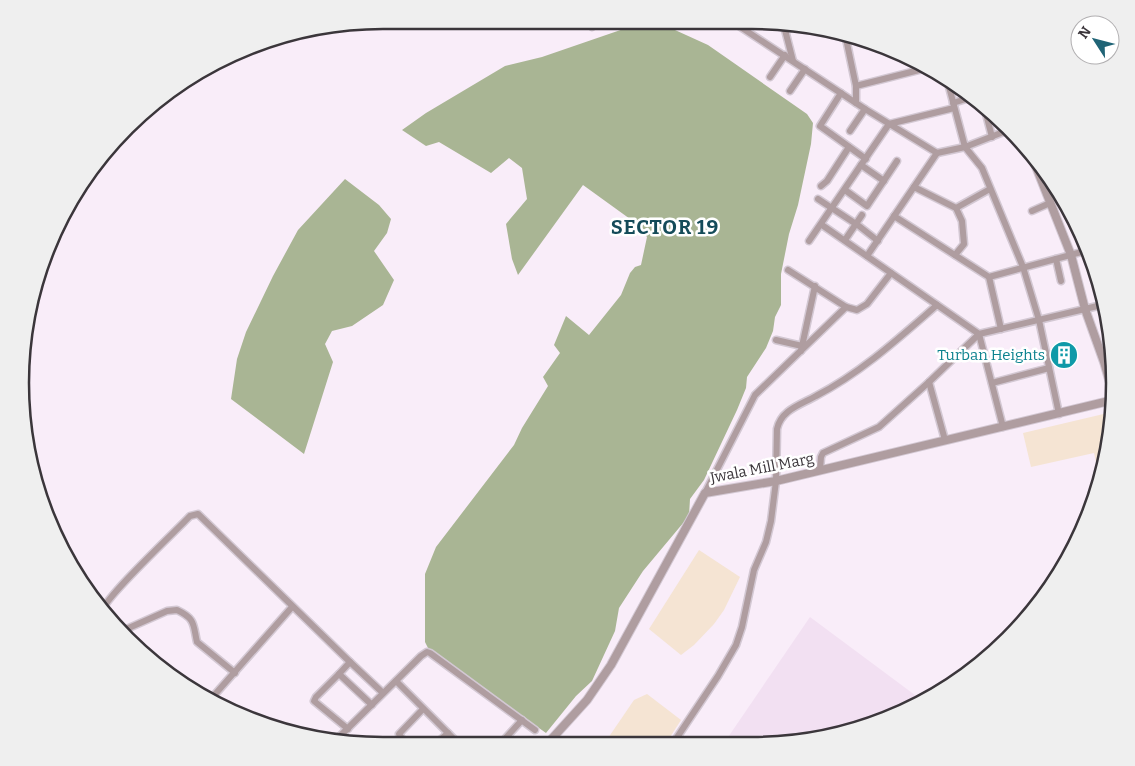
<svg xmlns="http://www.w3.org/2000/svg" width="1135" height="766" font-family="Bitter,serif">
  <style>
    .commercial { fill: #f5e4d3 }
    .built { fill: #f2e0f2 }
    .forest { fill: #a9b594 }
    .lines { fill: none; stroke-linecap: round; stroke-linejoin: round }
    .minor-casing { stroke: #d3c8d3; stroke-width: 9 }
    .tertiary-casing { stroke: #d3c8d3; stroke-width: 10 }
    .minor { stroke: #af9da0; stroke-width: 6 }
    .tertiary { stroke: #af9da0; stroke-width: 8 }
    .labels { text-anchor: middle; stroke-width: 5; stroke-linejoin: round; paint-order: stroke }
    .culture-label { font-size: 15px; fill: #0d838f; stroke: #fff; text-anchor: end }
    .street-label { font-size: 15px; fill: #3b363b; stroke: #fff }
    .district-label { font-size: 20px; font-weight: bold; letter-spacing: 1px; fill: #144b59; stroke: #fff }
    .rim { fill: none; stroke: #3b363b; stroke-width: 2.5 }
  </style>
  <rect width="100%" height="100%" fill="#f9edf9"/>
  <!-- commercial -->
  <g class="commercial">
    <polygon points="1112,412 1108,454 1100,480 1094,453 1031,467 1023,433"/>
    <polygon points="699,550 740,577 724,610 714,624 694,645 681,655 649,629"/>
    <polygon points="647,694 681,720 665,745 604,744 634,700"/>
  </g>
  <!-- built -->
  <polygon class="built" points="810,617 923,701 891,718 823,739 752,746 722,746"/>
  <!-- forest -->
  <g class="forest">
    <polygon points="638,24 664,25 708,45 807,114 813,123 811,144 798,205 789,234 781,274 781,305 775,317 773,331 766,348 747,377 746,388 737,410 704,480 690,499 689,516 643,571 619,608 615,631 592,681 576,696 546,733 429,650 425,642 425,574 436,547 514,445 522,428 548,386 543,377 560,353 554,345 566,316 589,335 621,295 630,273 635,267 641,265 647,237 637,224 583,185 518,275 512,259 506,224 527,199 522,168 509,158 491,173 439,142 426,146 402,130 426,113 505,66 542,57"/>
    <polygon points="345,179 379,205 391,219 387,233 374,251 394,280 383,305 352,326 332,331 325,344 333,362 304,454 231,399 237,359 246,332 273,276 298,230"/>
  </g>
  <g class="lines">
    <defs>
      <g id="minor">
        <polyline points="591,23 592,27"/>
        <polyline points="739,26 865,109 937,153 965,147 1011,129"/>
        <polyline points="784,26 793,61"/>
        <polyline points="785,30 797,27"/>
        <polyline points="845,34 856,86 856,103"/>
        <polyline points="770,77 785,55"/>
        <polyline points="948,83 965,147 982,168 1023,267 1039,320 1059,414"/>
        <polyline points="856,86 927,68"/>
        <polyline points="790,91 805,69"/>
        <polyline points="841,93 820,126 866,159"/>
        <polyline points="953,103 969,98"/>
        <polyline points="985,110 992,137"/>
        <polyline points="850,131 865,109"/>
        <polyline points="861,165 884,181"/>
        <polyline points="821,186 827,181 849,147"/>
        <polyline points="914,187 956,208 962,221 964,244 955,255"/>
        <polyline points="845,190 867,206 897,161"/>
        <polyline points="818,199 856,224"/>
        <polyline points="956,208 990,189"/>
        <polyline points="1032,211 1050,203"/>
        <polyline points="894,216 989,277 1089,250"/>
        <polyline points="822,225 979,334 1003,427"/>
        <polyline points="859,226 878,241"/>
        <polyline points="845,240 862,215"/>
        <polyline points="809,241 889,124 954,108"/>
        <polyline points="867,256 937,153"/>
        <polyline points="1056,259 1061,281"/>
        <polyline points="788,270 846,307 857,310 867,304 891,273"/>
        <polyline points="989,277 1001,329"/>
        <polyline points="776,340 802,346"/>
        <polyline points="801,351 815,286"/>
        <polyline points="1104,362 1113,360"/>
        <polyline points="929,382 945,440"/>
        <polyline points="992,383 1049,368"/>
        <polyline points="820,470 821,457 823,453 879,427 929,382 979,334 1106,304"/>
        <polyline points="705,493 755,395 846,307"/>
        <path d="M 103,610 C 105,597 177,530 190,516 L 198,514 L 350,662 L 383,693"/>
        <path d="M 118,629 L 122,631 L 167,611 L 177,610 C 196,619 193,625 197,642 L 235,673"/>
        <polyline points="339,674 350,662"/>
        <polyline points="396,681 456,741"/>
        <polyline points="210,700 292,607"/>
        <polyline points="348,729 314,701 316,697 339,674 372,705"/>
        <polyline points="337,739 421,656 427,652 430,653 535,730"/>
        <polyline points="403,740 399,734 423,709"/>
        <polyline points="439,741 448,733"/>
        <polyline points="502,742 522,720"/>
        <path d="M 672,745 L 718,676 L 736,645 L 742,627 L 754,570 L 766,542 L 771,521 L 776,481 L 777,429 C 781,410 800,405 816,396 C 862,372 899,338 937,305"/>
      </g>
      <g id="tertiary">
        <polyline points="1031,154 1071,255 1085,309 1104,362 1114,397"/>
        <polyline points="548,743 587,700 611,665 705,493 776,481 1113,400"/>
      </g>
    </defs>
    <!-- minor casing -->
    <use href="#minor" class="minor-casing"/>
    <!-- tertiary casing -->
    <use href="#tertiary" class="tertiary-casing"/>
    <!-- minor -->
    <use href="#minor" class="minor"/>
    <!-- tertiary -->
    <use href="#tertiary" class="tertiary"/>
  </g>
  <!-- icons -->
  <defs>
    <symbol id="building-disc" viewBox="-11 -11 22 22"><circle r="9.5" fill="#0f9aa8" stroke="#fff"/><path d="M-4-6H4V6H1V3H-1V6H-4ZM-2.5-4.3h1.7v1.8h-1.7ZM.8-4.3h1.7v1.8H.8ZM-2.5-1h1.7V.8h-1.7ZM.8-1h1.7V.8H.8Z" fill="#fff"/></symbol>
  </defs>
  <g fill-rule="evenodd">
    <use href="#building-disc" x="1048" y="339" width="32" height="32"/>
  </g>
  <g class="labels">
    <!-- culture labels -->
    <g class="culture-label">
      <text x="1045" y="360">Turban Heights</text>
    </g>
    <!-- street labels -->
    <g class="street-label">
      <text transform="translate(762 468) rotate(-11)" y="5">Jwala Mill Marg</text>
    </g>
    <!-- district labels -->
    <g class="district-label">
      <text x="665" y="234">SECTOR 19</text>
    </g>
  </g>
  <!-- crop -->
  <path d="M0 0H1135V766H0ZM383 29H752A354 354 0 0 1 1106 383V383A354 354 0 0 1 752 737H383A354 354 0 0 1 29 383V383A354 354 0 0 1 383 29Z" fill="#efefef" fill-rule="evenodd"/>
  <path class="rim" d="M383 29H752A354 354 0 0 1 1106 383V383A354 354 0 0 1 752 737H383A354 354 0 0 1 29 383V383A354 354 0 0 1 383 29Z"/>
  <!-- north arrow -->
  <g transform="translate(1095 40) rotate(306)"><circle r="24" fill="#ffffff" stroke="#b1afb1"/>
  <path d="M0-4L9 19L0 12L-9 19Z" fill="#206476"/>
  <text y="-8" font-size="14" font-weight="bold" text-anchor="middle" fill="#3b363b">N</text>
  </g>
</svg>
